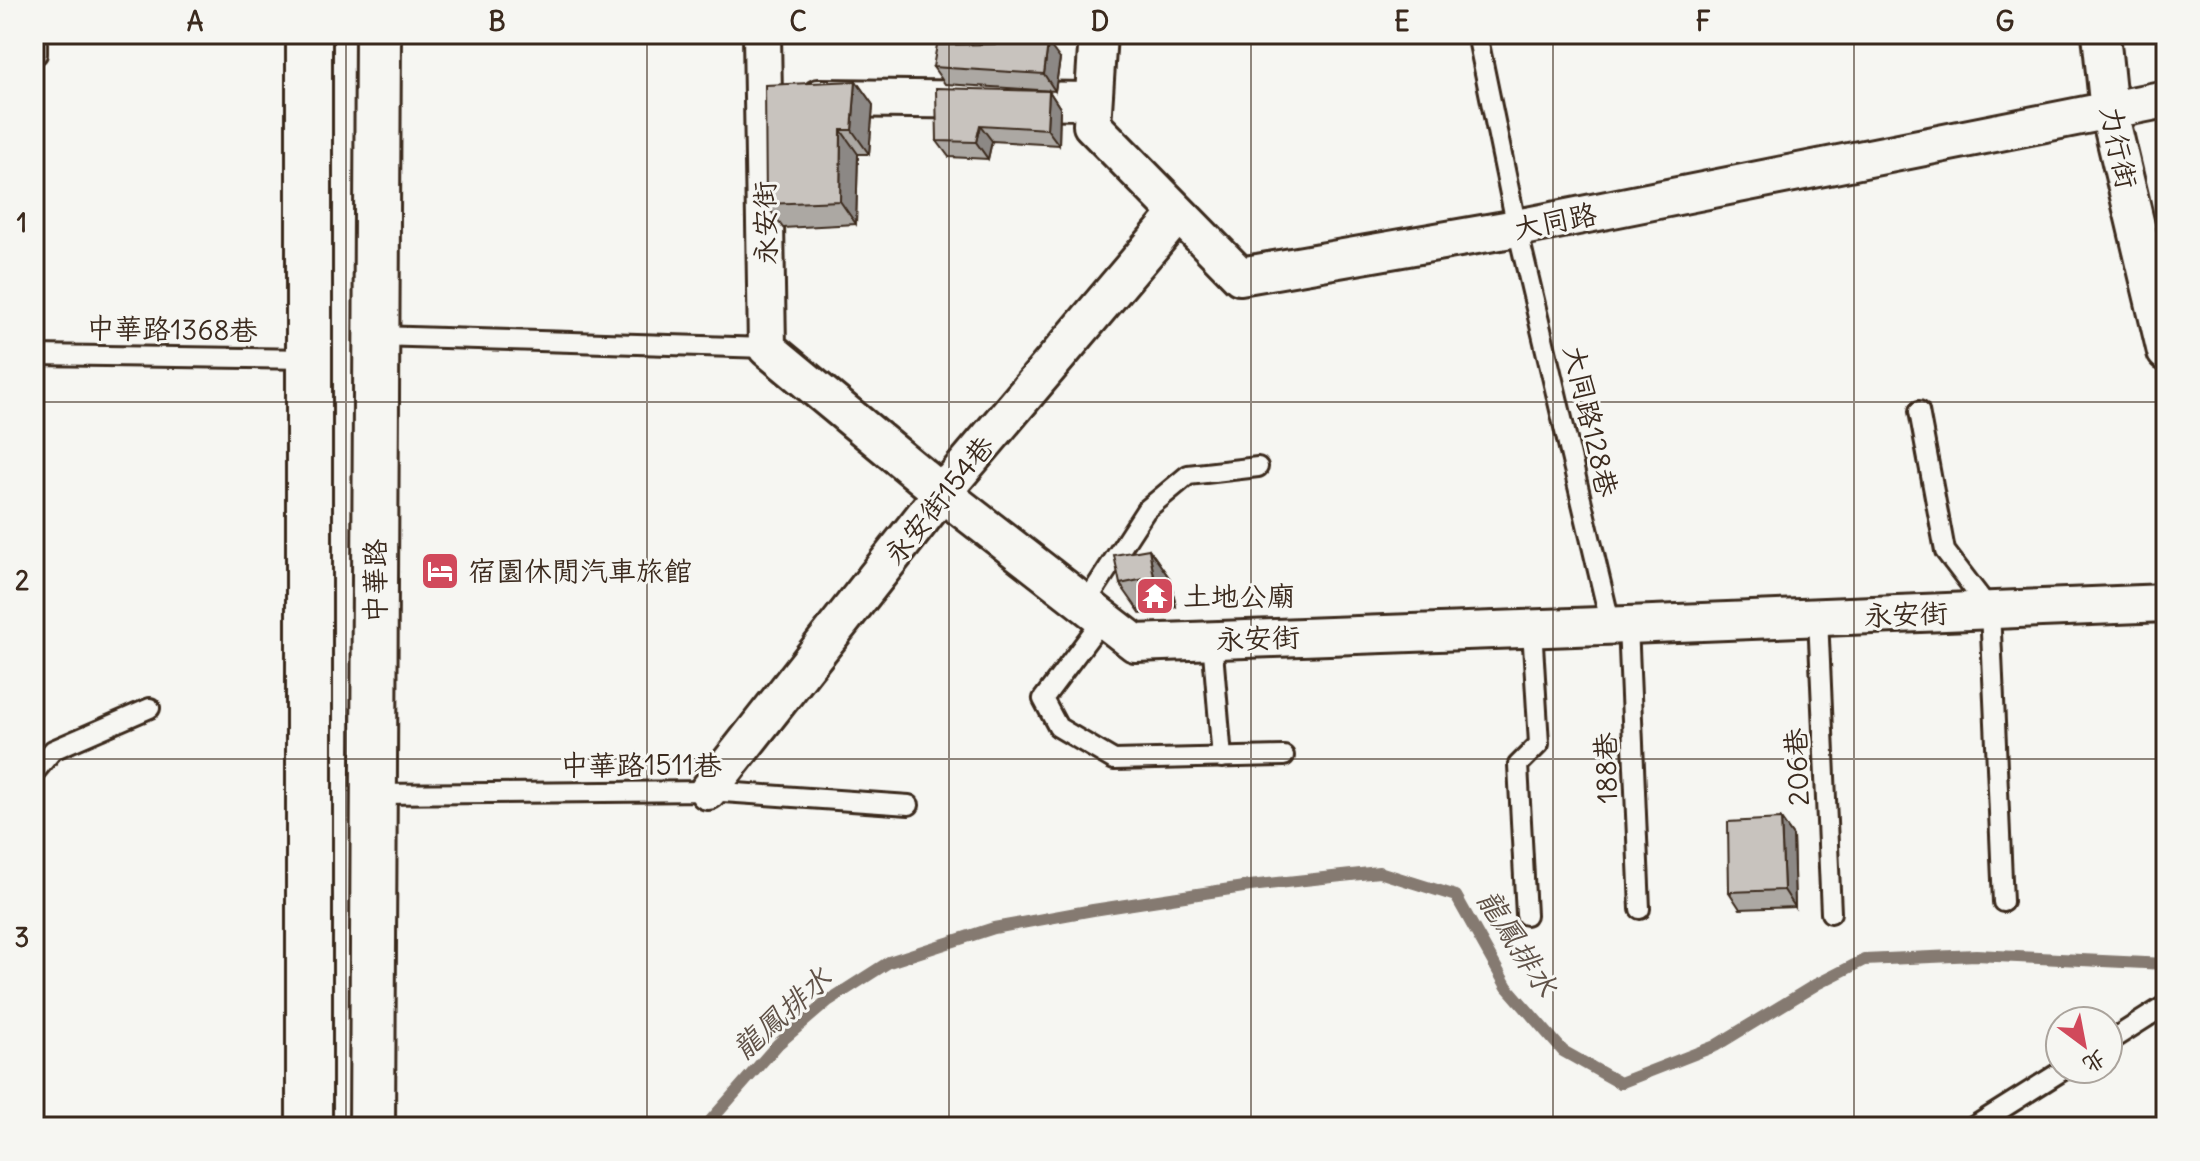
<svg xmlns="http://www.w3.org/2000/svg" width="2200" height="1161" font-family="Delius,'LXGW WenKai TC',sans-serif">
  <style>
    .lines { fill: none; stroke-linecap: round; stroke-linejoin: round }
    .stream { stroke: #857a71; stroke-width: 12 }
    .service-casing { stroke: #3b2a1e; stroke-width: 24 }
    .minor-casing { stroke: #3b2a1e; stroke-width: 42 }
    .primary-casing { stroke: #3b2a1e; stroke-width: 50 }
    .service { stroke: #f6f6f2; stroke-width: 18 }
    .minor { stroke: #f6f6f2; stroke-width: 36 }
    .primary { stroke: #f6f6f2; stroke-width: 44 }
    .wall { fill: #aca8a3; stroke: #3b2a1e; stroke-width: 2 }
    .shaded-wall { fill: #8c8885; stroke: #3b2a1e; stroke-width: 2 }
    .building { fill: #c8c3be; stroke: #3b2a1e; stroke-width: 2 }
    .grid { fill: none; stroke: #3b2a1e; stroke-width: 2; stroke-opacity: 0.55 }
    .labels { text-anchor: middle; stroke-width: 6; stroke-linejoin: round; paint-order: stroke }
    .street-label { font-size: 28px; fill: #3b2a1e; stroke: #f6f6f2 }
    .poi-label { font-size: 28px; fill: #3b2a1e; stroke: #f6f6f2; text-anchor: start }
    .water-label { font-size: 30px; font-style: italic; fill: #605248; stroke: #f6f6f2 }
    .neatline { fill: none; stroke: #3b2a1e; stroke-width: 3 }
    .grid-label { font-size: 26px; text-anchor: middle; font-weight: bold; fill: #3b2a1e }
  </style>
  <rect width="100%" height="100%" fill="#f6f6f2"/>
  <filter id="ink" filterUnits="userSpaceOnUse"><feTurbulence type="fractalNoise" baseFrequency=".0125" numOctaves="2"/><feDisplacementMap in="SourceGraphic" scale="16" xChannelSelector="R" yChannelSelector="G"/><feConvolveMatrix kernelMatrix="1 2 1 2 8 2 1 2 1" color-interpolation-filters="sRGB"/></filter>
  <g filter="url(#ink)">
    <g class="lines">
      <!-- stream -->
      <polyline class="stream" points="705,1127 778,1044 828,1001 889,962 994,928 1093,910 1250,886 1379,872 1456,896 1507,987 1563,1051 1620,1083 1715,1046 1817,984 1864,960 1976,955 2166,964"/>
      <defs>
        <g id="service">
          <polyline points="1477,34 1517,228 1611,626"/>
          <polyline points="37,54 37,34"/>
          <polyline points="377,336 767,348"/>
          <polyline points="34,355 309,359"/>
          <polyline points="1919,411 1945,551 1990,610 2003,902"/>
          <polyline points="1085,604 1146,510 1188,475 1258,467"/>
          <polyline points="1818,617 1831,913"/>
          <polyline points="1103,619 1043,699 1058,727 1114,760 1284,756"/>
          <polyline points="1628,625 1640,909"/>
          <polyline points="1212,640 1222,758"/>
          <polyline points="34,773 53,750 150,708"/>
          <polyline points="374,794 708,791 909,805"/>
          <polyline points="1526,915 1518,765 1539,744 1532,628"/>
          <polyline points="2108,1042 2166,1005"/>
          <polyline points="1973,1127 2065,1069"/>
        </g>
        <g id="minor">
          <polyline points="762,34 767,348 942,493 1135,643 1628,625 2166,603"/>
          <polyline points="1098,34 1092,125 1240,276 1517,228 2166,99"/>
          <polyline points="2101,34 2109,112 2166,352"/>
          <polyline points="819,98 1093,101"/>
          <polyline points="708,791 942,493 1178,214"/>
        </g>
        <g id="primary">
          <polyline points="309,1127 309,34"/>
          <polyline points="372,1127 378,34"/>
        </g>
      </defs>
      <!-- service casing -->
      <use href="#service" class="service-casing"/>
      <!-- minor casing -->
      <use href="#minor" class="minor-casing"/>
      <!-- primary casing -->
      <use href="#primary" class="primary-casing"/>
      <!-- service -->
      <use href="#service" class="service"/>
      <!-- minor -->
      <use href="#minor" class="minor"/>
      <!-- primary -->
      <use href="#primary" class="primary"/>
    </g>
    <!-- wall -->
    <g class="wall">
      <polygon points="1060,59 1055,91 945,84 933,67"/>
      <polygon points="856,81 873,105 869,154 858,154 856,224 783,228 766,204"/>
      <polygon points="1049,91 1060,108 1059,145 992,141 988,159 949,157 937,141"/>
      <polygon points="1149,549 1170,579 1176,607 1141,614 1120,584"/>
      <polygon points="1781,819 1793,836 1795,907 1740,909 1729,892"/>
    </g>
    <!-- shaded-wall -->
    <g class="shaded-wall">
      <polygon points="1048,43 1060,59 1055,91 1044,74"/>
      <polygon points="856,81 873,105 869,154 852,130"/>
      <polygon points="1049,91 1060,108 1059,145 1047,129"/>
      <polygon points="980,125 992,141 988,159 976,142"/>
      <polygon points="841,130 858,154 856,224 840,201"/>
      <polygon points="1149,549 1170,579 1176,607 1154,577"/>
      <polygon points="1781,819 1793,836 1795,907 1784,890"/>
    </g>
    <!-- building -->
    <g class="building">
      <polygon points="1048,43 1044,74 933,67 937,45"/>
      <polygon points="856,81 852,130 841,130 840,201 766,204 765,85"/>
      <polygon points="936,88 1049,91 1047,129 980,125 976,142 937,141"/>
      <polygon points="1149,549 1154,577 1120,584 1114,555"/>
      <polygon points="1781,819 1784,890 1729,892 1728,822"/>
    </g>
  </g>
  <!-- grid -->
  <path class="grid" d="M 346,34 L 346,1127M 647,34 L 647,1127M 949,34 L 949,1127M 1251,34 L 1251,1127M 1553,34 L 1553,1127M 1854,34 L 1854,1127M 34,402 L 2166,402M 34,759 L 2166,759"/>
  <!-- icons -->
  <defs>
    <symbol id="hotel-square" viewBox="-11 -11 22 22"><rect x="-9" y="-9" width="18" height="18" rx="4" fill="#d1495b" stroke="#f6f6f2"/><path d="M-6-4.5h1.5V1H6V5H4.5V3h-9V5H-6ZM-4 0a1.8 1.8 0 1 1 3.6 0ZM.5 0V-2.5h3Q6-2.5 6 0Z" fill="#fff"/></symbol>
    <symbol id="temple-square" viewBox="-11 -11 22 22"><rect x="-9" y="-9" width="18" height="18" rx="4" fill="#d1495b" stroke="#f6f6f2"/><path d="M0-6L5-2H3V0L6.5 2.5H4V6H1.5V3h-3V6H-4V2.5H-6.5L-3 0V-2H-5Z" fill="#fff"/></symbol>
  </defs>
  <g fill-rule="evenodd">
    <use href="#hotel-square" x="418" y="549" width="44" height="44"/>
    <use href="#temple-square" x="1133" y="574" width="44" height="44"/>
  </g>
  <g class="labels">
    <!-- street labels -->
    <g class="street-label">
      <text transform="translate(2119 147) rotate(78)" y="10">力行街</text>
      <text transform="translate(1555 221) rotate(-11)" y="10">大同路</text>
      <text transform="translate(765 223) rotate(-91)" y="10">永安街</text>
      <text transform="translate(172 329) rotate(1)" y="10">中華路1368巷</text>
      <text transform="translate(1591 421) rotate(77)" y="10">大同路128巷</text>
      <text transform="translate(939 500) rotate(-51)" y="10">永安街154巷</text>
      <text transform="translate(375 581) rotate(-90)" y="10">中華路</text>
      <text transform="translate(1906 614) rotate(-2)" y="10">永安街</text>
      <text transform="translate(1258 638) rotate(-2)" y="10">永安街</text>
      <text x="641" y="775">中華路1511巷</text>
      <text transform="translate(1797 767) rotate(-93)" y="10">206巷</text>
      <text transform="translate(1606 768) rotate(-92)" y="10">188巷</text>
    </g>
    <!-- poi labels -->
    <g class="poi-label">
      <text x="468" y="581">宿園休閒汽車旅館</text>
      <text x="1183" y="606">土地公廟</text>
    </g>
    <!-- water labels -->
    <g class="water-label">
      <text transform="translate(1517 943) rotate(57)" y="10">龍鳳排水</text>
      <text transform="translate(782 1014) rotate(-42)" y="10">龍鳳排水</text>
    </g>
  </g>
  <!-- margin -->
  <rect width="2200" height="1161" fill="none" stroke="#f6f6f2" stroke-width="88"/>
  <!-- north arrow -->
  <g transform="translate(2084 1045) rotate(148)"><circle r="38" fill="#f6f6f2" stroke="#aba49d" stroke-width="2"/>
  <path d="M0-6L14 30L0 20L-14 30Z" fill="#d1495b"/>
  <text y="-12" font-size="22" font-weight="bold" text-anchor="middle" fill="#3b2a1e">北</text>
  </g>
  <rect x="44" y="44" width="2112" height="1073" class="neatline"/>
  <g class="grid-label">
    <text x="195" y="31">A</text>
    <text x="497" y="31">B</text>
    <text x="798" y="31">C</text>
    <text x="1100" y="31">D</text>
    <text x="1402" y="31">E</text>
    <text x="1703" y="31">F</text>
    <text x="2005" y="31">G</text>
    <text x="22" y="232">1</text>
    <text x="22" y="590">2</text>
    <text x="22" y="947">3</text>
  </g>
</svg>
